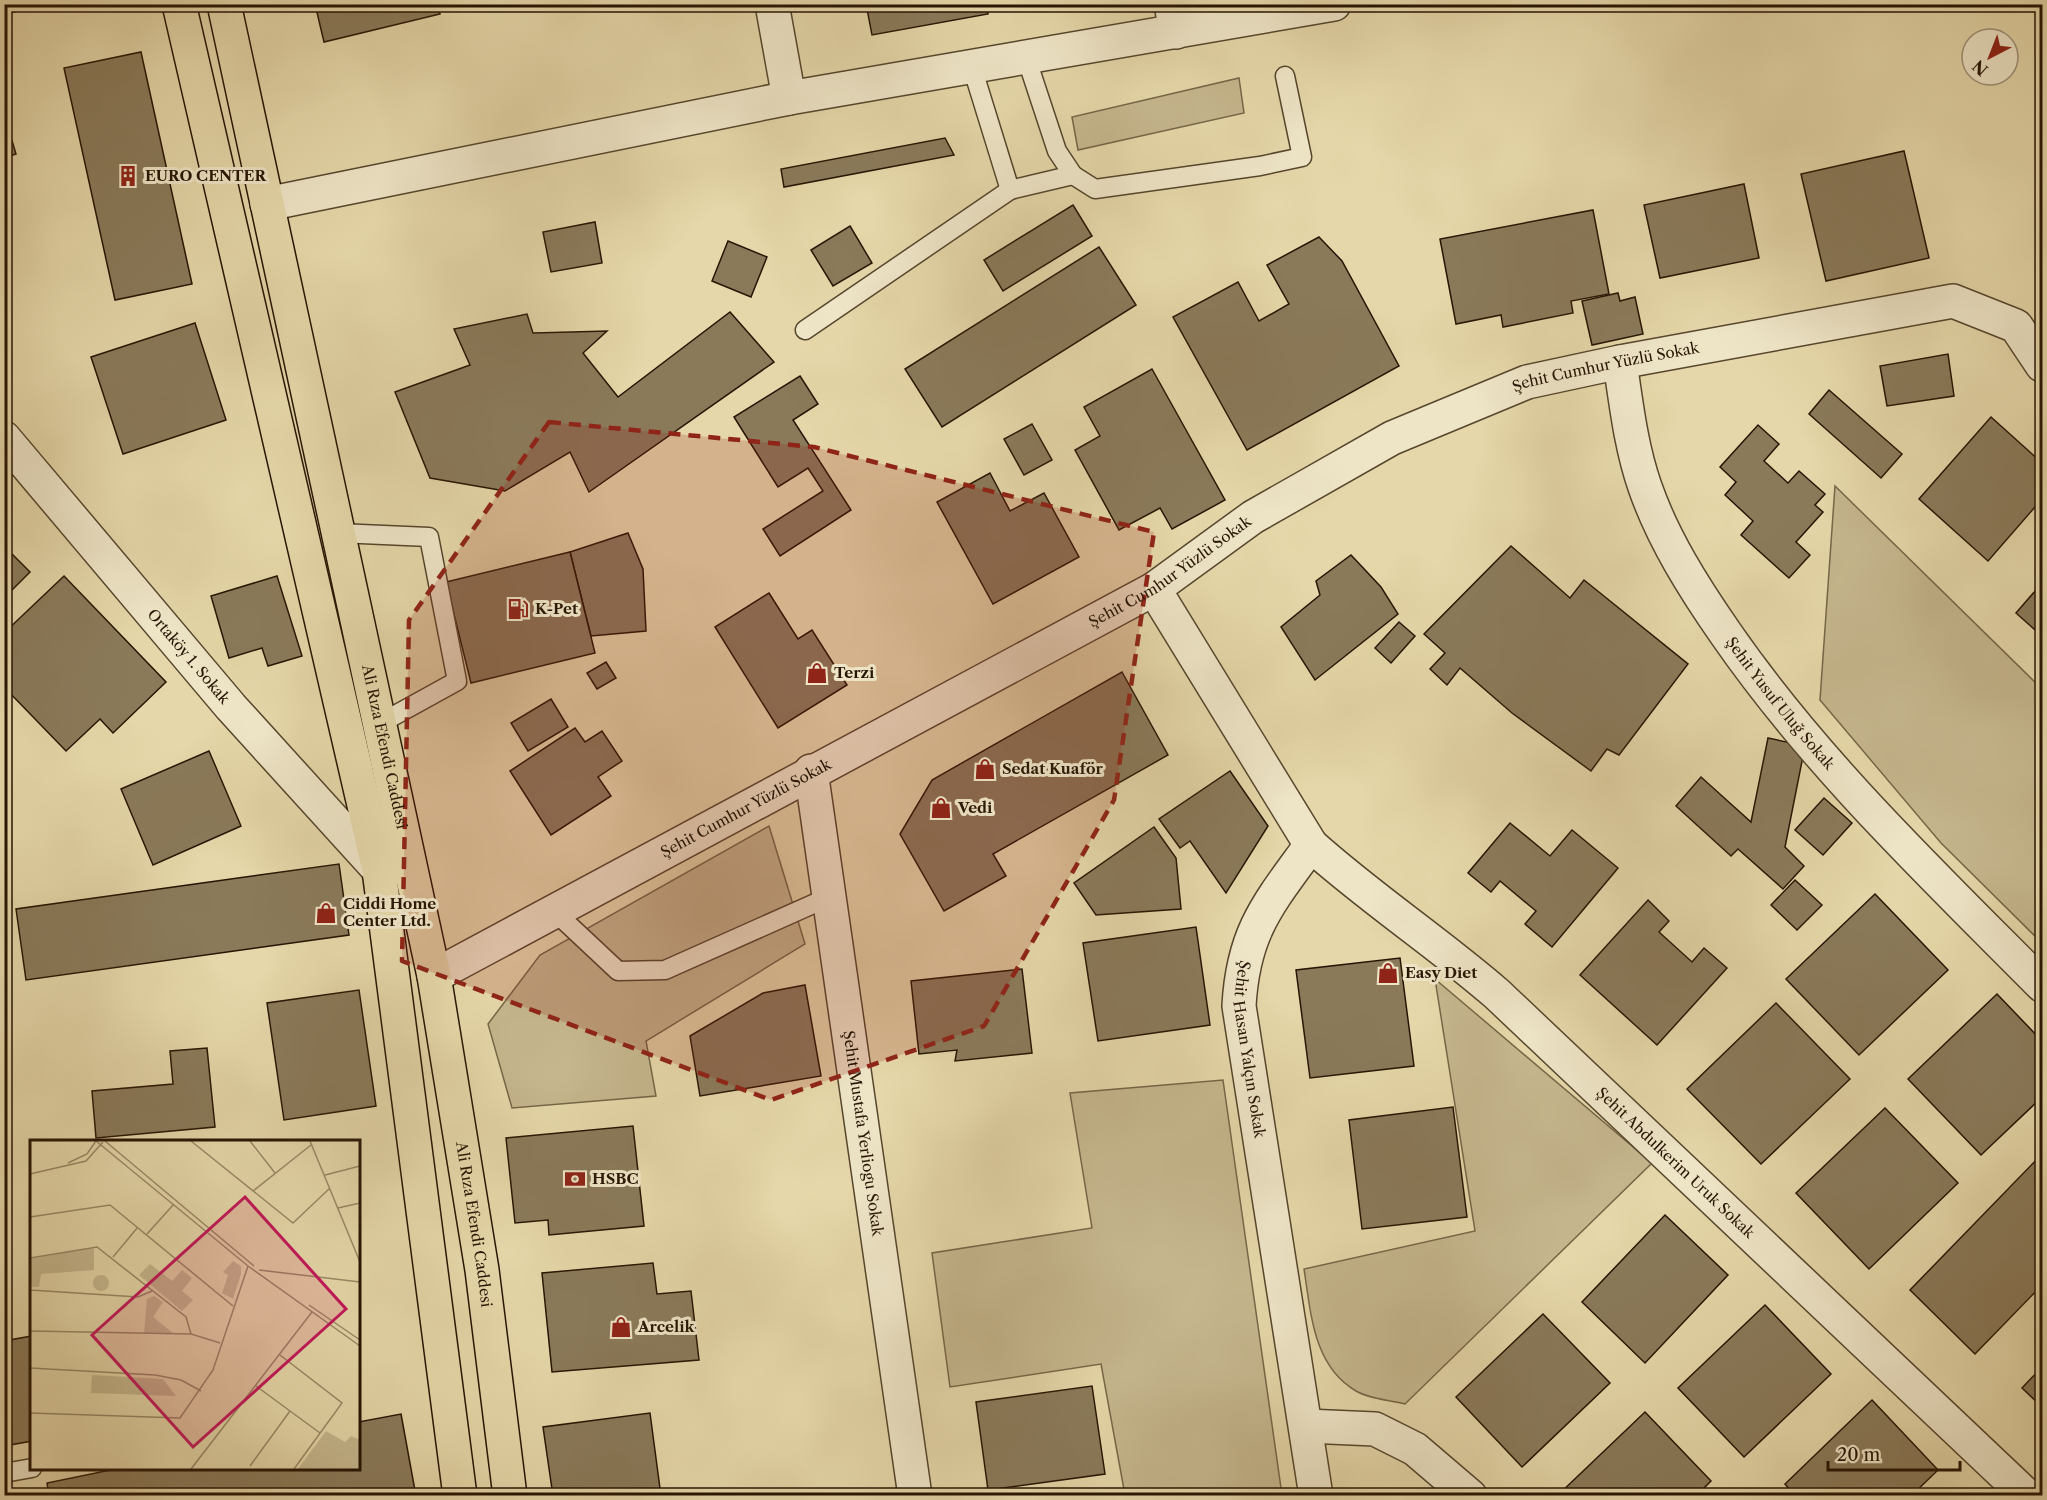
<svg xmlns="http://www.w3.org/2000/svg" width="2047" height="1500" font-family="'Libre Caslon Text',serif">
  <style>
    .green { fill: #c5b68d; stroke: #766648; stroke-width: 1.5 }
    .building { fill: #8a7a5a; stroke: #271504; stroke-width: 1.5 }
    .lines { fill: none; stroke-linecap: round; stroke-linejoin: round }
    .lane-casing { stroke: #56462d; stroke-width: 21 }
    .street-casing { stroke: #56462d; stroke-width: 36 }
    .primary-casing { stroke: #271504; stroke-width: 36 }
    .lane { stroke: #eee5c7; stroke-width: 18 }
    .street { stroke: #eee5c7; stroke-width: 33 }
    .primary { stroke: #e5d7a9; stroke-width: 33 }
    .marked { fill: #8f2418; fill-opacity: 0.2; stroke: #8f2418; stroke-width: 4.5; stroke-dasharray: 12 8; stroke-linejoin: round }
    .labels { text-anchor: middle; stroke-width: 6; stroke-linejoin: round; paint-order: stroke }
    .poi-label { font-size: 15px; font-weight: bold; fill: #271504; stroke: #eee5c7; text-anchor: start }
    .street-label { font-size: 15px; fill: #271504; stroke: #eee5c7 }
    .inset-road { fill: none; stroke: #998967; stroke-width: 1.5 }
    .view { fill: #c2185b; fill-opacity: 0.15; stroke: #c2185b; stroke-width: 3 }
    .inset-edge { fill: none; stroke: #271504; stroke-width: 3 }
  </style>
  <rect width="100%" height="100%" fill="#e5d7a9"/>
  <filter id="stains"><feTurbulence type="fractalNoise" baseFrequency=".00333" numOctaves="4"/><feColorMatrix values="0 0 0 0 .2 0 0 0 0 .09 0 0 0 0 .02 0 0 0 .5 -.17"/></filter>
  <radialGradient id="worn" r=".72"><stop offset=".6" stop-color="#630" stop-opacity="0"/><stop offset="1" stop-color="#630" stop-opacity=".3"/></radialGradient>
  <!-- green -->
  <g class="green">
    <polygon points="1239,78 1244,113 1078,150 1072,117"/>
    <polygon points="1835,486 2042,689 2042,943 1941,843 1820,700"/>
    <polygon points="769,826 805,944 646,1041 656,1096 512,1108 488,1024 540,955"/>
    <path d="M 1435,979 L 1652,1163 L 1405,1404 C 1390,1400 1369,1399 1356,1391 C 1313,1366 1311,1313 1304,1269 L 1475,1231 Z"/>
    <polygon points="1223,1080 1282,1495 1125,1495 1101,1364 950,1387 932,1253 1092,1228 1070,1093"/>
  </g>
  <!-- building -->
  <g class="building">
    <polygon points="4,4 41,4 4,15"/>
    <polygon points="315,4 437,4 440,14 324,42"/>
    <polygon points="473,4 500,4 475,11"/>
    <polygon points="866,4 986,4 988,14 872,35"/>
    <polygon points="141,52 192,284 115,300 64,68"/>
    <polygon points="4,114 16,154 4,158"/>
    <polygon points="945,138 954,155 784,187 781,169"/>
    <polygon points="1904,151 1929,258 1826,281 1801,174"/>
    <polygon points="1744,184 1759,258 1660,278 1644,205"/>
    <polygon points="1073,205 1092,236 1003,291 984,260"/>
    <polygon points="1593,210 1609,294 1571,301 1573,313 1503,327 1501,315 1456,324 1440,239"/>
    <polygon points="595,222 602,263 551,272 543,232"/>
    <polygon points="850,226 872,263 833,286 811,250"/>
    <polygon points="1319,237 1342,261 1399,366 1247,450 1173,317 1238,282 1259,321 1289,304 1267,265"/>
    <polygon points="728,241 767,257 751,297 712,281"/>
    <polygon points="1099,247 1136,305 942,427 905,369"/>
    <polygon points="1618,293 1620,301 1635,297 1643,334 1592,345 1582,301"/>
    <polygon points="730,312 774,362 589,492 570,452 505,491 430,478 395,392 470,365 454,329 527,314 533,333 607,331 583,353 618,397"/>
    <polygon points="195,323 226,420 123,454 91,357"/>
    <polygon points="1948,354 1954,396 1887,406 1880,366"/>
    <polygon points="1152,369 1225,500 1172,529 1160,508 1119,530 1075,450 1100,436 1084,407"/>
    <polygon points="800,376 818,404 793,420 851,510 780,556 763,529 823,491 808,468 778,487 734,417"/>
    <polygon points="1829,390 1902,454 1881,478 1809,414"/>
    <polygon points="1991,417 2042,463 2042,499 1988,561 1919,499"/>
    <polygon points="1032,424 1052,460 1024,475 1004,439"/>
    <polygon points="1758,425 1779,444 1764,461 1788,483 1799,471 1825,494 1815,505 1823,512 1796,542 1810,555 1789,578 1741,535 1753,521 1725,495 1736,482 1720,467"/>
    <polygon points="990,473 1010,511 1044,493 1079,557 993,604 937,502"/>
    <polygon points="628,533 643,569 646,631 591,636 570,552"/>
    <polygon points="4,546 30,572 4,598"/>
    <polygon points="1511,546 1570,598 1584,580 1688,664 1619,755 1607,749 1591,771 1512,713 1460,668 1447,685 1430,669 1445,653 1424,634"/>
    <polygon points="570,552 595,653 471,683 446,582"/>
    <polygon points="1351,555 1381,587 1398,614 1315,680 1281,627 1320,595 1316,581"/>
    <polygon points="64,576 166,682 113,733 100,719 66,751 4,687 4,633"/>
    <polygon points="277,576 302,656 268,666 262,648 229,658 211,596"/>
    <polygon points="2042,583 2042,636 2016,613"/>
    <polygon points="769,593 798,639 812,630 847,685 778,728 715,627"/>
    <polygon points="1399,622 1415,636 1391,663 1375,648"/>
    <polygon points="606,662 616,678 597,689 587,673"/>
    <polygon points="1122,672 1168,755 993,854 1006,876 944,911 900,834 932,780"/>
    <polygon points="551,699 568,727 528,751 511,723"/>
    <polygon points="575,728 585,742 602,731 622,761 598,777 611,796 551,835 510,771"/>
    <polygon points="1768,738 1805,746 1785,847 1804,866 1783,889 1738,849 1731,856 1676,806 1701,777 1751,822"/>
    <polygon points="209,751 241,826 153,865 121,789"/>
    <polygon points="1230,771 1268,826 1226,893 1190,841 1180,848 1159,819"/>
    <polygon points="1824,798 1852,823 1823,855 1795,830"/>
    <polygon points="1510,823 1550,856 1572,830 1618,868 1552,947 1525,924 1536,911 1500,881 1491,892 1468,873"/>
    <polygon points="1154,827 1176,858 1181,909 1096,915 1074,883"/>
    <polygon points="339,864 349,935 26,980 16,909"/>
    <polygon points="1795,880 1822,905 1797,930 1771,905"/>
    <polygon points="1875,894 1948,970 1859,1055 1786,979"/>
    <polygon points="1648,900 1669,921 1659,932 1692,962 1704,948 1727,968 1657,1045 1580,975"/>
    <polygon points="1196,927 1210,1025 1098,1041 1083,943"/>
    <polygon points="1400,958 1414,1066 1310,1078 1296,970"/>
    <polygon points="1022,969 1032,1053 955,1061 957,1050 919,1054 911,981"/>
    <polygon points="805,985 821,1076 700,1096 690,1036 763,993"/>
    <polygon points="359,990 376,1106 284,1120 267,1003"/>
    <polygon points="1997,994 2042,1041 2042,1097 1981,1155 1908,1079"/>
    <polygon points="1776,1003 1850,1079 1761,1164 1687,1089"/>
    <polygon points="207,1048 215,1127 96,1138 92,1091 173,1084 170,1051"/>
    <polygon points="1453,1107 1467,1217 1362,1229 1349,1120"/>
    <polygon points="1885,1108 1958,1183 1869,1269 1796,1193"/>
    <polygon points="633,1126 644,1226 549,1235 548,1220 515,1223 506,1138"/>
    <polygon points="2042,1154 2042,1285 1975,1354 1910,1290"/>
    <polygon points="1665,1215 1728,1275 1645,1363 1582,1302"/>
    <polygon points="653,1263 657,1294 691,1291 699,1360 552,1372 542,1273"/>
    <polygon points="4,1272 8,1296 4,1297"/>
    <polygon points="1765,1305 1831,1374 1744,1457 1678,1388"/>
    <polygon points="1543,1314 1610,1383 1522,1467 1456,1397"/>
    <polygon points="32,1336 32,1441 4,1446 4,1341"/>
    <polygon points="2042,1339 2042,1352 2036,1346"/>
    <polygon points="2042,1367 2042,1404 2041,1406 2022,1388"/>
    <polygon points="1092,1386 1105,1474 988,1490 976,1402"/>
    <polygon points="1872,1400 1938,1470 1911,1496 1795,1496 1785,1484"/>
    <polygon points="1645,1412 1711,1481 1696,1496 1557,1496"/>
    <polygon points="650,1413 661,1496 553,1496 543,1427"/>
    <polygon points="401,1414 416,1496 49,1496 47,1483 120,1468 358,1468 358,1422"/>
  </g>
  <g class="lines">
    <defs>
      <g id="lane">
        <polyline points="1026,57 1057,151 1073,175 1095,189 1260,166 1302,157 1285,76"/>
        <polyline points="972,67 1010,190 1073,175"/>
        <polyline points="805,330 1010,190"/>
        <polyline points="338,533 429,537 457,681 379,724"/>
        <polyline points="554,911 618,971 665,970 829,897"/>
        <polyline points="4,1473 32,1468"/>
      </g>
      <g id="street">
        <polyline points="772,4 789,98"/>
        <polyline points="1171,4 1176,32"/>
        <polyline points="267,204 789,98 1334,4"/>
        <path id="s1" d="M 1620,362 C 1626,403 1631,447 1645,487 C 1663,539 1694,588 1726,634 C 1816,764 1931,873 2042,985"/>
        <path id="s2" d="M 4,438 L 231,707 L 379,870"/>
        <path id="s3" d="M 1154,589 L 1311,845 C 1269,903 1243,931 1239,1006 L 1316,1496"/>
        <path id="s4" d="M 811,771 L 915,1496"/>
        <path id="s5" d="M 1311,845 C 1370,898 1437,942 1497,994 L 2027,1496"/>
        <path id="s6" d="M 434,976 L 1154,589 L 1253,517 L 1392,438 L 1527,382 L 1620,362 L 1953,301 L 2016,326 L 2042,365"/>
        <polyline points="1306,1426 1375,1429 1415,1449 1470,1496"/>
      </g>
      <g id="primary">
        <polyline points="179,4 379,870 460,1496"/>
        <path id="s7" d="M 224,4 L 434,976 L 482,1270 L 510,1496"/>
      </g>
    </defs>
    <!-- lane casing -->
    <use href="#lane" class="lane-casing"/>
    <!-- street casing -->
    <use href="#street" class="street-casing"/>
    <!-- primary casing -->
    <use href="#primary" class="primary-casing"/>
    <!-- lane -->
    <use href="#lane" class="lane"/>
    <!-- street -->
    <use href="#street" class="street"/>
    <!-- primary -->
    <use href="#primary" class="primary"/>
  </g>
  <!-- marked area -->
  <path class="marked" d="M 549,422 L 814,447 L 1154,532 L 1114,800 L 984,1026 L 771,1100 L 402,961 L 409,620 Z"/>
  <!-- icons -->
  <defs>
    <symbol id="building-bare" viewBox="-9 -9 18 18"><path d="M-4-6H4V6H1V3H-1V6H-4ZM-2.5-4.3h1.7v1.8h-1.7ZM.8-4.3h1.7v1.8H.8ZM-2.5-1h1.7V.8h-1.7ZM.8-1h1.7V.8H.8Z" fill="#8f2418" stroke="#eee5c7" stroke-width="2.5" paint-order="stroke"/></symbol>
    <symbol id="fuel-bare" viewBox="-9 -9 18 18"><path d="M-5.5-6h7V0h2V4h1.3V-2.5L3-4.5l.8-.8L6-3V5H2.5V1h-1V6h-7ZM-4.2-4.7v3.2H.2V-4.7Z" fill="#8f2418" stroke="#eee5c7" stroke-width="2.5" paint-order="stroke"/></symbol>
    <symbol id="shop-bare" viewBox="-9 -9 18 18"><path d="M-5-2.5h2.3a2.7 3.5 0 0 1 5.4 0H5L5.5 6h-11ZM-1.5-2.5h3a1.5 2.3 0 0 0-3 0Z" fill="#8f2418" stroke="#eee5c7" stroke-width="2.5" paint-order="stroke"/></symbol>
    <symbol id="bank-bare" viewBox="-9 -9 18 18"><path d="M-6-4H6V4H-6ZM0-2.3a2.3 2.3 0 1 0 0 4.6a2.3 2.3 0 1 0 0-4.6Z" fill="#8f2418" stroke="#eee5c7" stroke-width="2.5" paint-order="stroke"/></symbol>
  </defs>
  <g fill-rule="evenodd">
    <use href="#building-bare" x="113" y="161" width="30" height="30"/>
    <use href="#fuel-bare" x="503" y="594" width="30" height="30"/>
    <use href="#shop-bare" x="802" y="658" width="30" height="30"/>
    <use href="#shop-bare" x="970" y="754" width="30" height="30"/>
    <use href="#shop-bare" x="926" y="793" width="30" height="30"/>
    <use href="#shop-bare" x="311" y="898" width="30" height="30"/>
    <use href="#shop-bare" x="1373" y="958" width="30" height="30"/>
    <use href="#bank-bare" x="560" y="1164" width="30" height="30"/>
    <use href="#shop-bare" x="606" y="1312" width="30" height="30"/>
  </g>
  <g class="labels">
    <!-- poi labels -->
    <g class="poi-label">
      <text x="145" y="181">EURO CENTER</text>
      <text x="535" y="614">K-Pet</text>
      <text x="834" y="678">Terzi</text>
      <text x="1002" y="774">Sedat Kuaför</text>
      <text x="958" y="813">Vedi</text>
      <text x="343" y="909">Ciddi Home<tspan x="343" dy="17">Center Ltd.</tspan></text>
      <text x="1405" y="978">Easy Diet</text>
      <text x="592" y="1184">HSBC</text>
      <text x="638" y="1332">Arcelik</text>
    </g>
    <!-- street labels -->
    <g class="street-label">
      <text dy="5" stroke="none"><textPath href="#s6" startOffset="1326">Şehit Cumhur Yüzlü Sokak</textPath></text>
      <text dy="5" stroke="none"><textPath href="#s6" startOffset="840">Şehit Cumhur Yüzlü Sokak</textPath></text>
      <text dy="5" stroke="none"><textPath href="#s2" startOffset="286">Ortaköy 1. Sokak</textPath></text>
      <text dy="5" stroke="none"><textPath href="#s1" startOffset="384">Şehit Yusuf Uluğ Sokak</textPath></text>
      <text dy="5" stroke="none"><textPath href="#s7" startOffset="760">Ali Rıza Efendi Caddesi</textPath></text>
      <text dy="5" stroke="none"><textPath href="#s6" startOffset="354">Şehit Cumhur Yüzlü Sokak</textPath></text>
      <text dy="5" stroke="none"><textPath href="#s3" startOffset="524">Şehit Hasan Yalçın Sokak</textPath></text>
      <text dy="5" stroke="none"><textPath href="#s4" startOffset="366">Şehit Mustafa Yerliogu Sokak</textPath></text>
      <text dy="5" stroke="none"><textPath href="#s5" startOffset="484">Şehit Abdulkerim Uruk Sokak</textPath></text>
      <text dy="5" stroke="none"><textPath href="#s7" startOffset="1246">Ali Rıza Efendi Caddesi</textPath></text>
    </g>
  </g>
  <!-- overview -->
  <g transform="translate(30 1140)">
    <rect width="330" height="330" fill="#e5d7a9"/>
    <path d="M 58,108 L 64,109 L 64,130 L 11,134 L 9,147 L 0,147 L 0,119 ZM 203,121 L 211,126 L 211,134 L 203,159 L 192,153 L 198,135 L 193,132 ZM 120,124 L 142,141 L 152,130 L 162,138 L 152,151 L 163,160 L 152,171 L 109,135 ZM63 143a8 8 0 1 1 16 0a8 8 0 1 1-16 0ZM 124,156 L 133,162 L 123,177 L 143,193 L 114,194 L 117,159 ZM 62,235 L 133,239 L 146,256 L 61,253 ZM 296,291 L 315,302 L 321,296 L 330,300 L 330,329 L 268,329 Z" fill="#c5b68d"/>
    <path class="inset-road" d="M 66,1 L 218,126 L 330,206M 75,1 L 224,126M 161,1 L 263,83 L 300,48M 220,1 L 245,33M 280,1 L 330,122M 38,23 L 57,14 L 66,1M 0,34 L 56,21 L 73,2M 295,35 L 330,26M 223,51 L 281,5M 308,68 L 330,63M 0,77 L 80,65 L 203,166M 117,94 L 144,64M 83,117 L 108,87M 0,118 L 67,107 L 156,177 L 161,194 L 190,203M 229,130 L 330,142M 0,150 L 108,157 L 122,151M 279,165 L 330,200M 0,191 L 161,194M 250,215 L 312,263 L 264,329M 0,228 L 125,235 L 151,240 L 171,251M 226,246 L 290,293M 0,273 L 150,278 L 183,230 L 218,126M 220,326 L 260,271M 161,329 L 282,172"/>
    <path class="view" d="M 215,57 L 316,169 L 163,307 L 62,195 Z"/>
    <rect width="330" height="330" class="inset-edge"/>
  </g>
  <!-- margin -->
  <rect width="2047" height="1500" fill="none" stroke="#e5d7a9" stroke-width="24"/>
  <rect x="6" y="6" width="2035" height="1488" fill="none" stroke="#271504" stroke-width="3"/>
  <rect x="12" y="12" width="2023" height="1476" fill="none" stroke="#271504" stroke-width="1.5"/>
  <!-- north arrow -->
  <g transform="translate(1990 57) rotate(222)"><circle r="28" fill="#eee5c7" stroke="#9e9279" stroke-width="1.5"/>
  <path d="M0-4.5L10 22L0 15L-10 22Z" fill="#8f2418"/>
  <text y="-9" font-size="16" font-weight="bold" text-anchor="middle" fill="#271504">N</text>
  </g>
  <!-- scale -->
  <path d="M1828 1461v9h132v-9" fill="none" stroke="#271504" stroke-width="3"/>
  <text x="1837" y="1461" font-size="18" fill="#271504" stroke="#eee5c7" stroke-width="4.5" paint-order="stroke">20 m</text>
  <rect width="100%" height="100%" filter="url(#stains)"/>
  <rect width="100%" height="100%" fill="url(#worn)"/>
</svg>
